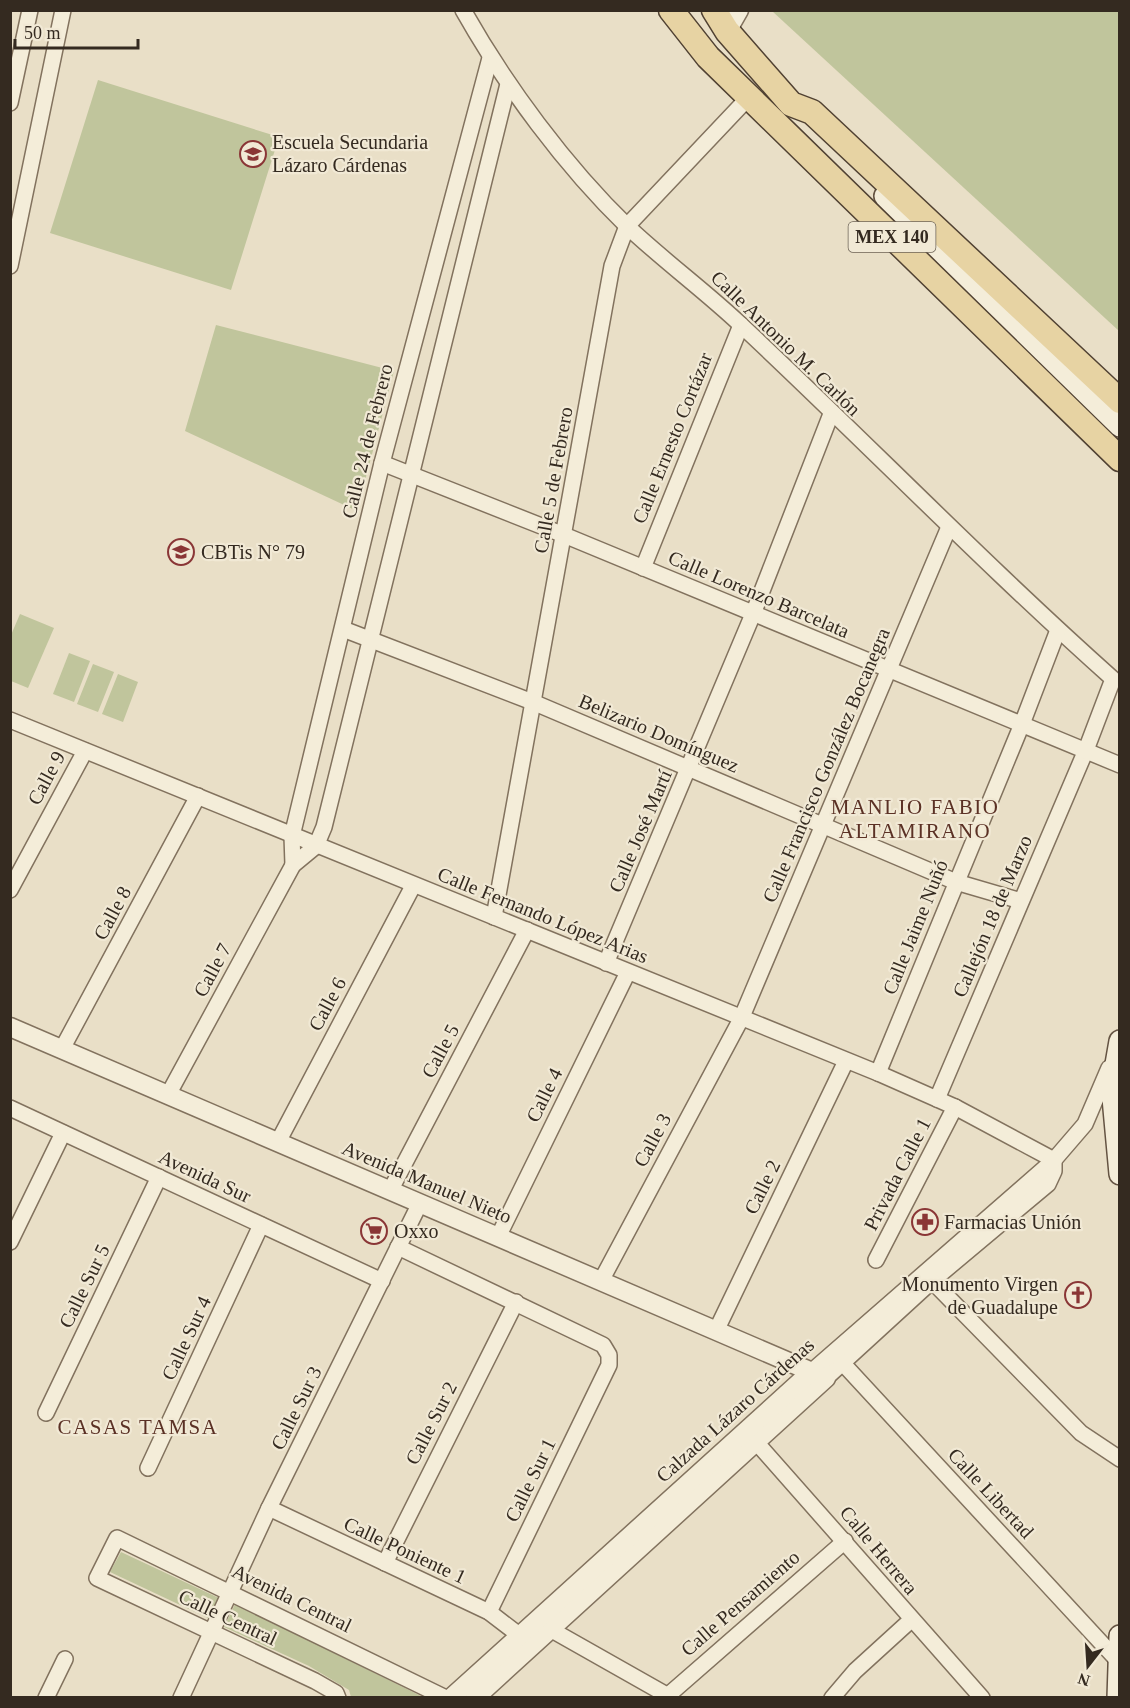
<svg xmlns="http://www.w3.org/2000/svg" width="1130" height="1708" font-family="Georgia,serif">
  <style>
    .green { fill: #c0c59c }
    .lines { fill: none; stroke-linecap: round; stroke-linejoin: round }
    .minor-casing { stroke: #82725e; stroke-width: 18 }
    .tertiary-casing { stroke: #82725e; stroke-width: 21 }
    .secondary-casing { stroke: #645342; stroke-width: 24 }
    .primary-casing { stroke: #504132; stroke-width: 27 }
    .minor { stroke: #f4edd9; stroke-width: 15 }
    .tertiary { stroke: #f4edd9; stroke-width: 18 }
    .secondary { stroke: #f4edd9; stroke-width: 21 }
    .primary { stroke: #e7d3a3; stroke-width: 24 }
    .labels { text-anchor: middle; stroke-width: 4.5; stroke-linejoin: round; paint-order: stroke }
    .shield { fill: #f1e9d5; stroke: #6d6356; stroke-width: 1.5 }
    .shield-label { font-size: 18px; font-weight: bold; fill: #342a20 }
    .poi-label { font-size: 20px; fill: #342a20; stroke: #f1e9d5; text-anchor: start }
    .street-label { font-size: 20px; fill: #342a20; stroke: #f1e9d5 }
    .neighbourhood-label { font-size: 21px; letter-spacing: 1.5px; fill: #5b3125; stroke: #f1e9d5 }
  </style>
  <rect width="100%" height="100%" fill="#e9dfc7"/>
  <!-- green -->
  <g class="green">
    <polygon points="772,11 1119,11 1119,331"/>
    <polygon points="98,80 279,137 231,290 50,233"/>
    <polygon points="216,325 394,371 357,511 185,431"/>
    <polygon points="20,614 54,628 28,688 11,681 11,635"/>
    <polygon points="69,653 90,661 74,702 53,694"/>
    <polygon points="93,664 114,672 98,712 77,704"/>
    <polygon points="118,674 138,682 123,722 102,714"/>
    <polygon points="121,1552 221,1599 212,1620 110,1572"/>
    <polygon points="235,1604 423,1697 351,1697 349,1690 309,1666 224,1627"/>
  </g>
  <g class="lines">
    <defs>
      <g id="minor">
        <path d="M 463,10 C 506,86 565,166 628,227 C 664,261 705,291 741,325 C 866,442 985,565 1113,679 L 1086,750 L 937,1099"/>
        <polyline points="10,103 30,10"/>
        <polyline points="10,266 63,10"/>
        <polyline points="382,463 564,535 1120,765"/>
        <polyline points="643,568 741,325"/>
        <polyline points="343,629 535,703 956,882 1021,901"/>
        <polyline points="10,720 878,1073 955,1107 1054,1160 1054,1171 1048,1184 932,1281 826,1378"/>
        <polyline points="293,865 292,836 382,463 490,58"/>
        <polyline points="10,890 85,751"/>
        <polyline points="494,917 612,266 627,226 749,97"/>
        <polyline points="606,963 753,614 831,414"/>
        <polyline points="62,1049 198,796"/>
        <polyline points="878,1073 1022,724 1058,630"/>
        <polyline points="168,1095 293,865 316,846 324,827 508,84"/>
        <polyline points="10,1108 382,1281"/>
        <polyline points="278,1142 413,886"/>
        <polyline points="390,1191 527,930"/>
        <polyline points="498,1237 628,972"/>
        <polyline points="10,1242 63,1133"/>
        <polyline points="398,1247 603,1345 609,1355 609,1365 489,1612"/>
        <polyline points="876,1260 955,1107"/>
        <polyline points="601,1281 741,1019 949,527"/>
        <polyline points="932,1281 1081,1433 1120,1459"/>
        <polyline points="716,1331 846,1061"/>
        <polyline points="837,1357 1119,1662"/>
        <polyline points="811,1372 1054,1160 1085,1124 1109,1068"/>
        <polyline points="46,1413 159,1177"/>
        <polyline points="749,1434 982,1698"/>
        <polyline points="148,1468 261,1225"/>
        <polyline points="269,1508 489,1612 519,1635"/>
        <polyline points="385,1563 516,1302"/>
        <polyline points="550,1629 672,1698"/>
        <polyline points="46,1698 65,1659"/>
        <polyline points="181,1698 269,1508 420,1203"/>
        <polyline points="338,1698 336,1693 315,1681 97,1578 117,1538 446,1698"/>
        <polyline points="665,1698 845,1541"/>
        <polyline points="832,1698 855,1671 911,1620"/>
      </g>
      <g id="tertiary">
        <polyline points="727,31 739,10"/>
        <polyline points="10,1027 826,1378 475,1698"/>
        <polyline points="451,1698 811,1372"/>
      </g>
      <g id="secondary">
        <polyline points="885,196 1120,426"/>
        <polyline points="1120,1041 1112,1087 1120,1174"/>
        <polyline points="1118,1698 1120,1636"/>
      </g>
      <g id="primary">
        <polyline points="671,10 708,57 1120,459"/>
        <polyline points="714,10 727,31 791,104 812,112 1120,401"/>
      </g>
    </defs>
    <!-- minor casing -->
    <use href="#minor" class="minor-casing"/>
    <!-- tertiary casing -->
    <use href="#tertiary" class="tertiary-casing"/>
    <!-- secondary casing -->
    <use href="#secondary" class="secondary-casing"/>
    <!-- primary casing -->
    <use href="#primary" class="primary-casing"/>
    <!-- minor -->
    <use href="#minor" class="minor"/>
    <!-- tertiary -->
    <use href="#tertiary" class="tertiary"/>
    <!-- secondary -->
    <use href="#secondary" class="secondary"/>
    <!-- primary -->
    <use href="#primary" class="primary"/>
  </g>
  <!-- icons -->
  <defs>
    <symbol id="school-ring" viewBox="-11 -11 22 22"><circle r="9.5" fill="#f1e9d5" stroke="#8a3636" stroke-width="1.5"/><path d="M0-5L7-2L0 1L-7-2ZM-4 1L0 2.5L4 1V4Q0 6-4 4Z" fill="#8a3636"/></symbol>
    <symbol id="pharmacy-ring" viewBox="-11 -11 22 22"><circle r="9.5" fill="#f1e9d5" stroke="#8a3636" stroke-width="1.5"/><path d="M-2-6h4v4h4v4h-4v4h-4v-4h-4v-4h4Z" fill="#8a3636"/></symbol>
    <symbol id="supermarket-ring" viewBox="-11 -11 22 22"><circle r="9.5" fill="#f1e9d5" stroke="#8a3636" stroke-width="1.5"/><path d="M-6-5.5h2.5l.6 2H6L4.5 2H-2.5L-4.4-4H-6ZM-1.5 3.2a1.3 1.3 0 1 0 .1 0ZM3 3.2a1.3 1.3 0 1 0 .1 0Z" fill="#8a3636"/></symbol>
    <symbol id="church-ring" viewBox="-11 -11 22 22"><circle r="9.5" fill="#f1e9d5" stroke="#8a3636" stroke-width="1.5"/><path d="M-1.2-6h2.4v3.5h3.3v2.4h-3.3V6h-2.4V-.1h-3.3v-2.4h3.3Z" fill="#8a3636"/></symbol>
  </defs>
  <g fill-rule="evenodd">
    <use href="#school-ring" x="238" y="139" width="30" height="30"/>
    <use href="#school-ring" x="166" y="537" width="30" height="30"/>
    <use href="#pharmacy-ring" x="910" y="1207" width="30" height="30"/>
    <use href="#supermarket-ring" x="359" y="1216" width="30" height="30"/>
    <use href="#church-ring" x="1063" y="1280" width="30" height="30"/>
  </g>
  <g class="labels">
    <!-- shield labels -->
    <rect class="shield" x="848.5" y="222" width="87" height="30" rx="4.5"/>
    <g class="shield-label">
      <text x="892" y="243">MEX 140</text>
    </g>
    <!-- poi labels -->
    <g class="poi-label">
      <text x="272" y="149">Escuela Secundaria<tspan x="272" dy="23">Lázaro Cárdenas</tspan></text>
      <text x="201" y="559">CBTis N° 79</text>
      <text x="944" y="1229">Farmacias Unión</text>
      <text x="394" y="1238">Oxxo</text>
      <text x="1058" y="1291" text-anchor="end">Monumento Virgen<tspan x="1058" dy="23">de Guadalupe</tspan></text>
    </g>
    <!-- street labels -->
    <g class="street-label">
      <text transform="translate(786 343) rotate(44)" y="7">Calle Antonio M. Carlón</text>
      <text transform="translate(672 438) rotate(-68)" y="7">Calle Ernesto Cortázar</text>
      <text transform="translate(367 441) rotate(-76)" y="7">Calle 24 de Febrero</text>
      <text transform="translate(553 480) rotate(-80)" y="7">Calle 5 de Febrero</text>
      <text transform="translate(759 594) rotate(23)" y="7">Calle Lorenzo Barcelata</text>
      <text transform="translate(659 733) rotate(23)" y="7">Belizario Domínguez</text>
      <text transform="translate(826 765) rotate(-67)" y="7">Calle Francisco González Bocanegra</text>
      <text transform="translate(46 778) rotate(-62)" y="7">Calle 9</text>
      <text transform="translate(640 831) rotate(-67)" y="7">Calle José Martí</text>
      <text transform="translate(112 913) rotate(-62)" y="7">Calle 8</text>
      <text transform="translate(543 915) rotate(22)" y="7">Calle Fernando López Arias</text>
      <text transform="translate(992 916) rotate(-67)" y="7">Callejón 18 de Marzo</text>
      <text transform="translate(915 927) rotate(-68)" y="7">Calle Jaime Nuñó</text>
      <text transform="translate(212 970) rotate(-62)" y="7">Calle 7</text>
      <text transform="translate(327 1004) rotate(-62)" y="7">Calle 6</text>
      <text transform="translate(440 1051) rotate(-62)" y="7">Calle 5</text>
      <text transform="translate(544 1095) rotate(-64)" y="7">Calle 4</text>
      <text transform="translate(652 1140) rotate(-62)" y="7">Calle 3</text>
      <text transform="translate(897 1174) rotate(-63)" y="7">Privada Calle 1</text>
      <text transform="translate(205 1176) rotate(25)" y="7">Avenida Sur</text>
      <text transform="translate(427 1182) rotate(23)" y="7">Avenida Manuel Nieto</text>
      <text transform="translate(762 1187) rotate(-64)" y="7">Calle 2</text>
      <text transform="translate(84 1286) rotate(-64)" y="7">Calle Sur 5</text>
      <text transform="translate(186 1338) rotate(-65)" y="7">Calle Sur 4</text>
      <text transform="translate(296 1408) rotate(-64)" y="7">Calle Sur 3</text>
      <text transform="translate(735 1410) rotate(-42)" y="7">Calzada Lázaro Cárdenas</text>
      <text transform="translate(431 1423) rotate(-63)" y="7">Calle Sur 2</text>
      <text transform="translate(530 1480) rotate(-64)" y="7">Calle Sur 1</text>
      <text transform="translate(991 1493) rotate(47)" y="7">Calle Libertad</text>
      <text transform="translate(405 1550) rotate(25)" y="7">Calle Poniente 1</text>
      <text transform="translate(879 1550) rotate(50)" y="7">Calle Herrera</text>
      <text transform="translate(292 1598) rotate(26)" y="7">Avenida Central</text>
      <text transform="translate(740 1603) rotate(-41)" y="7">Calle Pensamiento</text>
      <text transform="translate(228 1617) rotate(25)" y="7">Calle Central</text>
    </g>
    <!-- neighbourhood labels -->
    <g class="neighbourhood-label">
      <text x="915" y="814">MANLIO FABIO<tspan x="915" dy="24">ALTAMIRANO</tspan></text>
      <text x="138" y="1434">CASAS TAMSA</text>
    </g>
  </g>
  <!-- border -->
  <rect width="1130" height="1708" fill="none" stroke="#342a20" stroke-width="24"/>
  <!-- north arrow -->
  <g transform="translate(1088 1666) rotate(197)" stroke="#f1e9d5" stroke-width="4.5" paint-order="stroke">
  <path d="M0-4.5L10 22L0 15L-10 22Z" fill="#342a20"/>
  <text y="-9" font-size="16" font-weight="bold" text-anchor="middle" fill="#342a20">N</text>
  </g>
  <!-- scale -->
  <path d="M15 39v9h123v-9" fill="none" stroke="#342a20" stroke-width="3"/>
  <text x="24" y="39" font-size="18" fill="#342a20" stroke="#f1e9d5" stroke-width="4.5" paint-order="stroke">50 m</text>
</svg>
